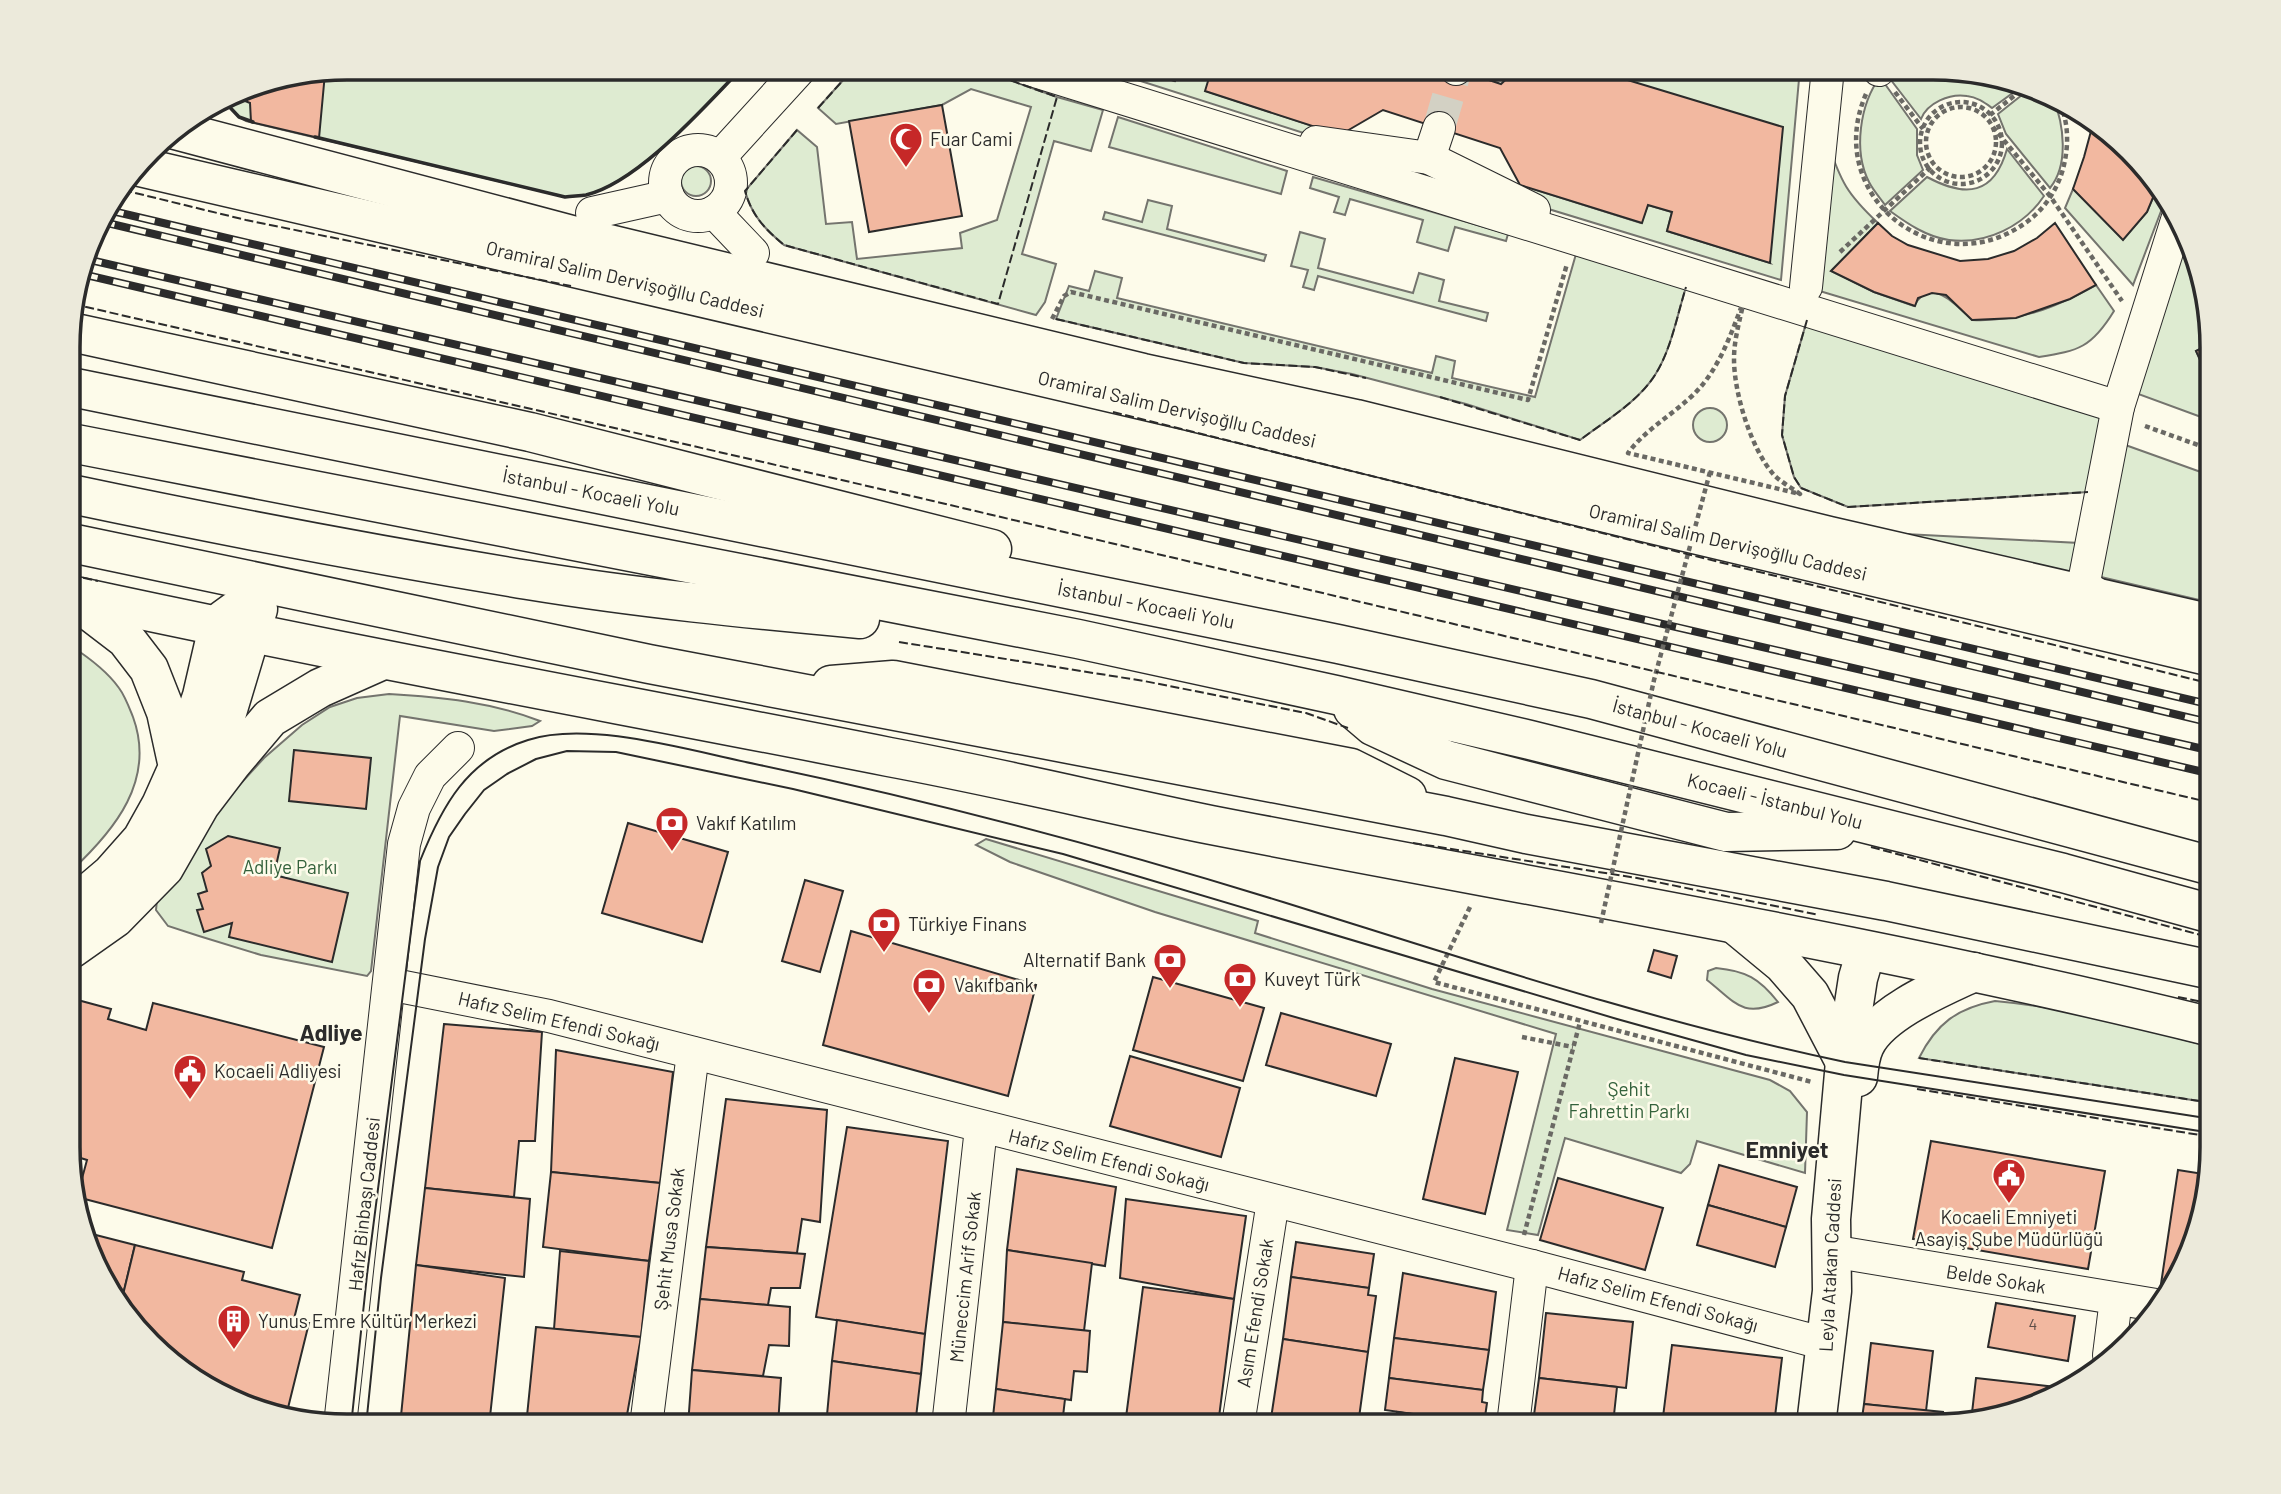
<svg xmlns="http://www.w3.org/2000/svg" width="2281" height="1494" font-family="Barlow,sans-serif">
  <style>
    .green { fill: #deebd1; stroke: #74746e; stroke-width: 2 }
    .building { fill: #f2b8a0; stroke: #2b2b2b; stroke-width: 2 }
    .lines { fill: none; stroke-linecap: round; stroke-linejoin: round }
    .minor-tunnel { stroke: #d3d1c4; stroke-width: 32; stroke-dasharray: 32 16; stroke-linecap: butt }
    .minor-casing { stroke: #2b2b2b; stroke-width: 34 }
    .major-casing { stroke: #2b2b2b; stroke-width: 41 }
    .highway-casing { stroke: #2b2b2b; stroke-width: 41 }
    .path { stroke: #6a6964; stroke-width: 4.5; stroke-dasharray: 5 3.5; stroke-linecap: butt }
    .minor { stroke: #fdfbea; stroke-width: 32 }
    .major { stroke: #fdfbea; stroke-width: 38 }
    .highway { stroke: #fdfbea; stroke-width: 38 }
    .tram { stroke: #2b2b2b; stroke-width: 2 }
    .rail-casing { stroke: #2b2b2b; stroke-width: 8 }
    .rail { stroke: #fdfbea; stroke-width: 5; stroke-dasharray: 16; stroke-linecap: butt }
    .path-bridge { stroke: #6a6964; stroke-width: 4.5; stroke-dasharray: 5 3.5; stroke-linecap: butt }
    .fence { stroke: #2b2b2b; stroke-width: 2; stroke-dasharray: 9 3.5; stroke-linecap: butt }
    .wall { stroke: #2b2b2b; stroke-width: 3.5 }
    .labels { text-anchor: middle; stroke-width: 5; stroke-linejoin: round; paint-order: stroke }
    .number-label { font-size: 16px; fill: #5d4e48 }
    .poi-label { font-size: 19px; fill: #2b2b2b; stroke: #fdfbea; text-anchor: start }
    .street-label { font-size: 19px; fill: #2b2b2b; stroke: #fdfbea }
    .park-label { font-size: 19px; fill: #34623c; stroke: #fdfbea }
    .quarter-label { font-size: 23px; font-weight: bold; fill: #2b2b2b; stroke: #fdfbea }
    .rim { fill: none; stroke: #2b2b2b; stroke-width: 3.5 }
  </style>
  <rect width="100%" height="100%" fill="#fdfbea"/>
  <!-- green -->
  <g class="green">
    <path d="M 347,68 L 742,68 C 704,107 639,182 586,195 C 580,196 572,196 565,197 L 246,121 L 239,117 L 223,100 L 241,89 Z"/>
    <path d="M 854,68 L 976,68 L 1057,97 L 1103,110 L 1091,151 L 1054,141 L 1022,254 L 1056,264 L 1045,302 L 1036,315 L 784,245 C 765,229 752,216 745,191 L 797,130 L 817,147 L 826,224 L 852,222 L 857,259 L 962,248 L 960,233 L 997,220 L 1031,107 L 971,89 L 942,105 L 836,124 L 818,108 Z"/>
    <polygon points="1100,68 1136,68 1174,81 1179,68 1212,68 1206,91 1340,135 1316,137"/>
    <polygon points="1588,68 1800,68 1781,280 1542,207 1520,185 1641,223 1648,205 1672,212 1667,231 1770,263"/>
    <path d="M 1886,68 L 1934,68 L 2025,84 L 1992,108 C 1985,103 1977,97 1967,96 C 1950,93 1927,103 1921,119 L 1884,71 Z"/>
    <path d="M 1880,77 L 1917,129 L 1917,155 L 1923,170 L 1885,205 C 1880,198 1873,190 1869,182 C 1853,151 1860,104 1880,77 Z"/>
    <path d="M 2032,87 L 2053,98 C 2064,124 2069,165 2050,188 L 2006,134 L 1998,114 Z"/>
    <polygon points="1118,117 1287,171 1281,194 1109,147"/>
    <path d="M 1827,141 C 1841,182 1847,194 1878,223 L 1831,271 L 1874,292 L 1914,306 C 1931,275 1956,305 1972,320 C 2020,322 2054,308 2096,285 L 2114,311 C 2092,347 2079,351 2039,357 L 1813,289 Z"/>
    <path d="M 2007,149 L 2044,196 C 2024,226 1986,245 1949,240 C 1927,237 1908,224 1890,211 L 1927,177 C 1966,198 1994,195 2007,149 Z"/>
    <circle cx="696" cy="181" r="15"/>
    <polygon points="1313,177 1508,234 1506,241 1455,227 1448,251 1417,242 1423,220 1350,199 1345,215 1334,212 1339,197 1310,188"/>
    <polygon points="2157,188 2166,198 2133,285 2065,208 2073,189 2123,239 2147,212"/>
    <polygon points="1148,200 1172,206 1167,229 1266,255 1264,261 1103,219 1105,212 1142,222"/>
    <polygon points="2182,229 2193,266 2191,267 2212,329 2212,343 2196,351 2212,386 2212,421 2130,391"/>
    <polygon points="1300,232 1325,239 1318,268 1413,293 1419,273 1444,280 1439,301 1488,313 1486,321 1318,276 1314,290 1303,287 1308,270 1291,266"/>
    <path d="M 1576,254 L 1686,287 C 1677,316 1671,350 1655,375 C 1638,402 1605,421 1580,440 L 1466,404 L 1352,374 L 1315,367 L 1244,363 L 1056,319 L 1069,286 L 1089,291 L 1095,271 L 1122,278 L 1117,298 L 1432,373 L 1436,356 L 1455,361 L 1452,378 L 1535,397 Z"/>
    <polygon points="1807,320 2108,413 2088,492 1848,507 1801,488 1794,477 1782,435 1785,396"/>
    <circle cx="1710" cy="425" r="17"/>
    <polygon points="2117,442 2212,476 2212,566 2210,574 2212,575 2212,603 2101,577 2093,571"/>
    <polygon points="1905,534 2079,543 2072,574"/>
    <path d="M 71,646 C 88,657 107,671 119,688 C 125,696 129,707 133,717 C 156,780 115,830 71,871 Z"/>
    <path d="M 389,694 C 441,697 491,702 540,721 L 532,726 L 494,731 L 400,716 L 371,971 L 367,976 L 261,955 L 199,936 L 168,926 L 156,910 L 157,900 L 223,803 L 264,758 L 302,725 L 330,707 L 357,698 Z"/>
    <polygon points="986,839 1258,921 1255,933 1432,989 1770,1080 1790,1091 1807,1112 1805,1173 1697,1141 1690,1164 1681,1173 1565,1138 1538,1235 1507,1230 1556,1034 1155,912 1010,862 976,845"/>
    <path d="M 1716,968 C 1746,971 1759,978 1778,1002 C 1743,1019 1735,1002 1707,980 L 1708,971 Z"/>
    <path d="M 1995,1001 C 2068,1007 2141,1029 2212,1047 L 2212,1103 L 1919,1058 C 1936,1024 1957,1008 1995,1001 Z"/>
  </g>
  <!-- building -->
  <g class="building">
    <polygon points="1136,68 1179,68 1175,81"/>
    <polygon points="1212,68 1453,68 1501,84 1518,68 1588,68 1783,127 1770,263 1667,231 1672,212 1648,205 1642,223 1520,185 1500,148 1383,110 1340,135 1205,91"/>
    <polygon points="325,73 319,138 251,122 250,103 233,96 241,89"/>
    <polygon points="942,105 962,216 869,232 849,121"/>
    <polygon points="2094,120 2157,188 2147,212 2123,240 2073,189 2084,157"/>
    <polygon points="1878,223 1892,236 1908,245 1960,261 1988,259 2014,251 2037,238 2055,223 2096,285 2070,299 2016,318 1972,320 1946,295 1932,293 1918,298 1915,306 1874,292 1831,271"/>
    <polygon points="2212,343 2212,386 2196,351"/>
    <polygon points="294,750 371,758 366,809 289,801"/>
    <polygon points="628,823 728,852 702,942 602,913"/>
    <polygon points="228,836 280,848 274,875 348,893 332,962 229,937 232,923 204,932 197,910 203,909 198,894 207,891 202,873 211,866 206,849"/>
    <polygon points="805,880 843,891 820,972 782,961"/>
    <polygon points="851,931 1036,985 1008,1096 823,1045"/>
    <polygon points="1654,950 1677,956 1671,978 1648,971"/>
    <polygon points="1153,977 1264,1008 1243,1081 1133,1050"/>
    <polygon points="74,999 111,1009 108,1019 146,1030 153,1003 324,1047 272,1248 77,1197 87,1160 71,1155 71,1012"/>
    <polygon points="1281,1013 1391,1044 1376,1096 1266,1065"/>
    <polygon points="444,1024 542,1032 535,1141 519,1141 514,1197 425,1188"/>
    <polygon points="556,1050 673,1072 660,1183 551,1172"/>
    <polygon points="1130,1056 1240,1088 1221,1157 1110,1126"/>
    <polygon points="1455,1058 1518,1072 1485,1214 1423,1199"/>
    <polygon points="726,1099 827,1110 820,1222 802,1219 797,1253 706,1247"/>
    <polygon points="847,1127 948,1141 925,1334 816,1317"/>
    <polygon points="1931,1141 2105,1171 2088,1269 1913,1239"/>
    <polygon points="1719,1165 1797,1187 1786,1227 1708,1205"/>
    <polygon points="1017,1169 1116,1187 1105,1266 1007,1250"/>
    <polygon points="2178,1170 2210,1175 2198,1237 2174,1286 2161,1284"/>
    <polygon points="551,1172 660,1183 649,1261 543,1247"/>
    <polygon points="1558,1178 1663,1208 1645,1270 1540,1240"/>
    <polygon points="425,1188 530,1199 524,1277 416,1265"/>
    <polygon points="1126,1199 1246,1216 1234,1299 1120,1278"/>
    <polygon points="1708,1205 1786,1227 1775,1267 1697,1245"/>
    <polygon points="88,1233 135,1245 121,1303 106,1287"/>
    <polygon points="1296,1242 1374,1254 1369,1288 1291,1277"/>
    <polygon points="135,1245 244,1272 242,1280 300,1295 294,1319 309,1323 286,1416 258,1411 192,1379 121,1303"/>
    <polygon points="706,1247 805,1254 800,1288 771,1288 768,1305 700,1299"/>
    <polygon points="1007,1250 1092,1263 1084,1331 1003,1322"/>
    <polygon points="560,1251 649,1261 641,1337 554,1329"/>
    <polygon points="416,1265 505,1278 489,1426 400,1426"/>
    <polygon points="1403,1273 1496,1292 1489,1350 1394,1338"/>
    <polygon points="1291,1277 1369,1288 1368,1295 1376,1296 1368,1352 1283,1339"/>
    <polygon points="1143,1287 1234,1299 1218,1425 1125,1425"/>
    <polygon points="700,1299 790,1307 789,1346 769,1345 763,1376 692,1370"/>
    <polygon points="1996,1303 2075,1316 2068,1361 1988,1347"/>
    <polygon points="1546,1313 1633,1322 1626,1388 1539,1378"/>
    <polygon points="837,1320 925,1334 921,1374 832,1361"/>
    <polygon points="1003,1322 1090,1331 1087,1372 1074,1371 1071,1400 996,1389"/>
    <polygon points="536,1327 641,1337 625,1426 526,1426"/>
    <polygon points="1394,1338 1489,1350 1483,1390 1389,1378"/>
    <polygon points="1283,1339 1368,1352 1358,1425 1270,1425"/>
    <polygon points="1871,1343 1933,1351 1926,1411 1864,1404"/>
    <polygon points="1672,1345 1782,1358 1774,1425 1662,1425"/>
    <polygon points="832,1361 921,1374 915,1426 826,1426"/>
    <polygon points="692,1370 781,1378 778,1426 688,1426"/>
    <polygon points="1389,1378 1483,1390 1482,1402 1487,1403 1484,1424 1385,1410"/>
    <polygon points="1539,1378 1617,1387 1613,1424 1534,1415"/>
    <polygon points="1976,1378 2064,1388 2064,1391 1986,1415 1972,1413"/>
    <polygon points="996,1389 1065,1399 1062,1425 992,1426"/>
    <polygon points="1864,1404 1943,1412 1942,1425 1861,1425"/>
    <polygon points="1397,1412 1484,1424 1484,1425 1395,1425"/>
    <polygon points="1534,1415 1613,1424 1613,1425 1533,1425"/>
  </g>
  <g class="lines">
    <!-- minor-tunnel -->
    <polyline class="minor-tunnel" points="1439,128 1456,69"/>
    <defs>
      <g id="minor">
        <polyline points="1025,68 2118,407"/>
        <polyline points="1456,69 1456,68"/>
        <polyline points="1879,70 1880,68"/>
        <polyline points="1316,142 1429,158 1534,210"/>
        <circle cx="698" cy="183" r="33"/>
        <polyline points="720,157 801,68"/>
        <polyline points="1429,158 1439,128"/>
        <polyline points="714,212 753,253"/>
        <polyline points="592,213 668,196"/>
        <polyline points="1806,287 1828,68"/>
        <polyline points="2101,597 2086,587 2085,577 2118,407 2178,217"/>
        <polyline points="389,984 549,1016 1532,1266 1826,1344"/>
        <polyline points="1831,1251 2162,1306"/>
        <polyline points="2109,1355 2116,1299"/>
        <polyline points="340,1425 404,844 414,808 430,776 458,748"/>
        <polyline points="1238,1425 1273,1201"/>
        <polyline points="1513,1425 1532,1266"/>
        <polyline points="646,1426 693,1053"/>
        <polyline points="948,1426 981,1128"/>
      </g>
      <g id="major">
        <polyline points="175,130 572,235 1143,373 1356,419 1829,536 2212,624"/>
        <polyline points="140,167 1185,410 1635,520 2212,657"/>
        <polyline points="71,543 649,664 1446,816 1526,834 1886,901 2212,970"/>
        <path d="M 71,595 C 342,654 616,703 889,757 C 997,777 1104,803 1211,825 C 1545,890 1882,945 2212,1027"/>
        <polyline points="831,685 893,680 1351,768 1407,796"/>
        <polyline points="178,767 202,696 218,627 224,619 235,611"/>
        <polyline points="206,783 258,609"/>
        <polyline points="71,908 111,874 142,839 161,805 178,767 166,712 149,669 126,639 75,600"/>
        <polyline points="1737,926 1783,964 1810,995 1845,1062"/>
        <polyline points="71,949 115,918 164,868 200,805 232,763 270,718 320,688 383,660"/>
        <path d="M 1858,1077 C 1859,1066 1860,1055 1865,1045 C 1881,1012 1942,987 1974,972"/>
        <polyline points="1816,1425 1832,1291 1831,1219 1845,1062 1858,978 1866,951"/>
      </g>
      <g id="highway">
        <polyline points="71,332 530,432 992,549"/>
        <polyline points="71,387 1338,644 1591,699 2212,866"/>
        <polyline points="71,443 1078,639 1336,695 1530,740 2063,873 2212,914"/>
        <path d="M 71,494 C 223,526 375,555 528,580 C 638,598 749,609 860,619"/>
        <polyline points="1353,709 1373,726 1446,760 1726,832 1837,830"/>
      </g>
    </defs>
    <!-- minor casing -->
    <use href="#minor" class="minor-casing"/>
    <!-- major casing -->
    <use href="#major" class="major-casing"/>
    <!-- highway casing -->
    <use href="#highway" class="highway-casing"/>
    <!-- path -->
    <g class="path">
      <polyline points="1895,92 1923,129"/>
      <path d="M 1866,94 C 1821,197 1939,288 2028,221 C 2045,208 2057,190 2063,169 C 2069,146 2069,123 2059,101"/>
      <circle cx="1961" cy="143" r="41"/>
      <circle cx="1961" cy="142" r="35"/>
      <polyline points="1990,115 2028,85"/>
      <polyline points="1993,127 2050,196 2122,301"/>
      <polyline points="1840,252 1931,167"/>
      <path d="M 1744,300 C 1740,320 1734,339 1734,359 C 1734,393 1751,449 1774,475 C 1781,482 1792,488 1800,494 L 1628,453 C 1646,429 1671,416 1693,395 C 1719,370 1731,334 1744,300 Z"/>
      <polyline points="1052,319 1064,296 1071,292 1528,400 1567,264"/>
      <polyline points="2145,426 2212,450"/>
      <polyline points="1470,907 1434,982 1812,1082"/>
      <polyline points="1522,1037 1573,1047"/>
      <polyline points="1524,1235 1580,1022"/>
    </g>
    <!-- minor -->
    <use href="#minor" class="minor"/>
    <!-- major -->
    <use href="#major" class="major"/>
    <!-- highway -->
    <use href="#highway" class="highway"/>
    <!-- tram -->
    <g class="tram">
      <path d="M 351,1426 L 367,1275 L 420,861 C 442,806 467,759 528,740 C 589,720 691,751 755,764 C 933,801 1109,848 1283,902 C 1469,960 1654,1022 1845,1062 L 2212,1119"/>
      <polyline points="366,1426 381,1278 425,939 438,867 449,837 465,814 484,790 507,774 536,759 567,751 616,752 793,789 1063,854 1617,1019 1746,1055 1844,1075 2212,1133"/>
    </g>
    <defs>
      <g id="rail">
        <polyline points="108,210 2212,705"/>
        <polyline points="99,221 2212,723"/>
        <polyline points="86,259 2212,751"/>
        <polyline points="82,274 2212,774"/>
      </g>
    </defs>
    <!-- rail casing -->
    <use href="#rail" class="rail-casing"/>
    <!-- rail -->
    <use href="#rail" class="rail"/>
    <!-- path-bridge -->
    <polyline class="path-bridge" points="1601,923 1654,680 1710,472"/>
    <!-- fence -->
    <g class="fence">
      <polyline points="818,108 854,68"/>
      <path d="M 797,130 L 745,191 C 752,216 765,229 784,245 L 998,304 L 1057,97 L 976,68"/>
      <polyline points="123,190 246,220 571,286"/>
      <polyline points="73,304 933,501 2212,803"/>
      <polyline points="1056,319 1244,363 1315,367 1366,378"/>
      <polyline points="1807,320 1785,396 1782,435 1794,477 1801,488 1848,507 2088,492"/>
      <path d="M 1440,397 L 1580,440 C 1605,421 1638,402 1655,375 C 1671,350 1677,316 1686,287"/>
      <polyline points="1113,412 2212,684"/>
      <polyline points="71,575 98,581"/>
      <polyline points="899,642 1144,681 1306,713 1348,728"/>
      <polyline points="1413,843 1637,878 1819,915"/>
      <polyline points="1871,847 2212,938"/>
      <polyline points="2178,997 2212,1004"/>
      <polyline points="1919,1058 2212,1103"/>
      <polyline points="1917,1089 2212,1137"/>
    </g>
    <!-- wall -->
    <g class="wall">
      <polyline points="223,100 239,117 253,122"/>
      <path d="M 315,137 L 565,197 C 572,196 579,196 586,195 C 639,182 704,107 742,68"/>
    </g>
  </g>
  <!-- icons -->
  <defs>
    <symbol id="mosque-pin" viewBox="-11 -11 22 30"><path d="M0 17L-7.5 6A9.5 9.5 0 1 1 7.5 6Z" fill="#c62828" stroke="#fdfbea"/><path d="M3.5-4.9A6 6 0 1 0 3.5 4.9A5 5 0 1 1 3.5-4.9Z" fill="#fff"/></symbol>
    <symbol id="bank-pin" viewBox="-11 -11 22 30"><path d="M0 17L-7.5 6A9.5 9.5 0 1 1 7.5 6Z" fill="#c62828" stroke="#fdfbea"/><path d="M-6-4H6V4H-6ZM0-2.3a2.3 2.3 0 1 0 0 4.6a2.3 2.3 0 1 0 0-4.6Z" fill="#fff"/></symbol>
    <symbol id="civic-pin" viewBox="-11 -11 22 30"><path d="M0 17L-7.5 6A9.5 9.5 0 1 1 7.5 6Z" fill="#c62828" stroke="#fdfbea"/><path d="M-.6-6.5H3V-4.5H.6V-3L4-1V1h2V6H-6V1h2V-1L-.6-3ZM-1.2 2.5V6h2.4V2.5Z" fill="#fff"/></symbol>
    <symbol id="building-pin" viewBox="-11 -11 22 30"><path d="M0 17L-7.5 6A9.5 9.5 0 1 1 7.5 6Z" fill="#c62828" stroke="#fdfbea"/><path d="M-4-6H4V6H1V3H-1V6H-4ZM-2.5-4.3h1.7v1.8h-1.7ZM.8-4.3h1.7v1.8H.8ZM-2.5-1h1.7V.8h-1.7ZM.8-1h1.7V.8H.8Z" fill="#fff"/></symbol>
  </defs>
  <g fill-rule="evenodd">
    <use href="#mosque-pin" x="887" y="120" width="38" height="52"/>
    <use href="#bank-pin" x="653" y="804" width="38" height="52"/>
    <use href="#bank-pin" x="865" y="905" width="38" height="52"/>
    <use href="#bank-pin" x="1151" y="941" width="38" height="52"/>
    <use href="#bank-pin" x="1221" y="960" width="38" height="52"/>
    <use href="#bank-pin" x="910" y="966" width="38" height="52"/>
    <use href="#civic-pin" x="171" y="1052" width="38" height="52"/>
    <use href="#civic-pin" x="1990" y="1156" width="38" height="52"/>
    <use href="#building-pin" x="215" y="1302" width="38" height="52"/>
  </g>
  <g class="labels">
    <!-- number labels -->
    <g class="number-label">
      <text x="2033" y="1330">4</text>
    </g>
    <!-- poi labels -->
    <g class="poi-label">
      <text x="930" y="146">Fuar Cami</text>
      <text x="696" y="830">Vakıf Katılım</text>
      <text x="908" y="931">Türkiye Finans</text>
      <text x="1146" y="967" text-anchor="end">Alternatif Bank</text>
      <text x="1264" y="986">Kuveyt Türk</text>
      <text x="954" y="992">Vakıfbank</text>
      <text x="214" y="1078">Kocaeli Adliyesi</text>
      <text x="2009" y="1224" text-anchor="middle">Kocaeli Emniyeti<tspan x="2009" dy="22">Asayiş Şube Müdürlüğü</tspan></text>
      <text x="258" y="1328">Yunus Emre Kültür Merkezi</text>
    </g>
    <!-- street labels -->
    <g class="street-label">
      <text transform="translate(625 279) rotate(13)" y="7">Oramiral Salim Dervişoğllu Caddesi</text>
      <text transform="translate(1177 409) rotate(13)" y="7">Oramiral Salim Dervişoğllu Caddesi</text>
      <text transform="translate(591 492) rotate(11)" y="7">İstanbul - Kocaeli Yolu</text>
      <text transform="translate(1728 542) rotate(13)" y="7">Oramiral Salim Dervişoğllu Caddesi</text>
      <text transform="translate(1146 605) rotate(11)" y="7">İstanbul - Kocaeli Yolu</text>
      <text transform="translate(1700 728) rotate(15)" y="7">İstanbul - Kocaeli Yolu</text>
      <text transform="translate(1775 801) rotate(14)" y="7">Kocaeli - İstanbul Yolu</text>
      <text transform="translate(559 1021) rotate(13)" y="7">Hafız Selim Efendi Sokağı</text>
      <text transform="translate(1109 1160) rotate(14)" y="7">Hafız Selim Efendi Sokağı</text>
      <text transform="translate(364 1204) rotate(-84)" y="7">Hafız Binbaşı Caddesi</text>
      <text transform="translate(669 1239) rotate(-83)" y="7">Şehit Musa Sokak</text>
      <text transform="translate(1830 1265) rotate(-87)" y="7">Leyla Atakan Caddesi</text>
      <text transform="translate(965 1277) rotate(-84)" y="7">Müneccim Arif Sokak</text>
      <text transform="translate(1996 1279) rotate(9)" y="7">Belde Sokak</text>
      <text transform="translate(1658 1299) rotate(15)" y="7">Hafız Selim Efendi Sokağı</text>
      <text transform="translate(1255 1313) rotate(-81)" y="7">Asım Efendi Sokak</text>
    </g>
    <!-- park labels -->
    <g class="park-label">
      <text x="290" y="874">Adliye Parkı</text>
      <text x="1629" y="1096">Şehit<tspan x="1629" dy="22">Fahrettin Parkı</tspan></text>
    </g>
    <!-- quarter labels -->
    <g class="quarter-label">
      <text x="331" y="1041">Adliye</text>
      <text x="1787" y="1158">Emniyet</text>
    </g>
  </g>
  <!-- crop -->
  <path d="M0 0H2281V1494H0ZM347 80H1933A267 267 0 0 1 2200 347V1147A267 267 0 0 1 1933 1414H347A267 267 0 0 1 80 1147V347A267 267 0 0 1 347 80Z" fill="#eceadb" fill-rule="evenodd"/>
  <path class="rim" d="M347 80H1933A267 267 0 0 1 2200 347V1147A267 267 0 0 1 1933 1414H347A267 267 0 0 1 80 1147V347A267 267 0 0 1 347 80Z"/>
</svg>
